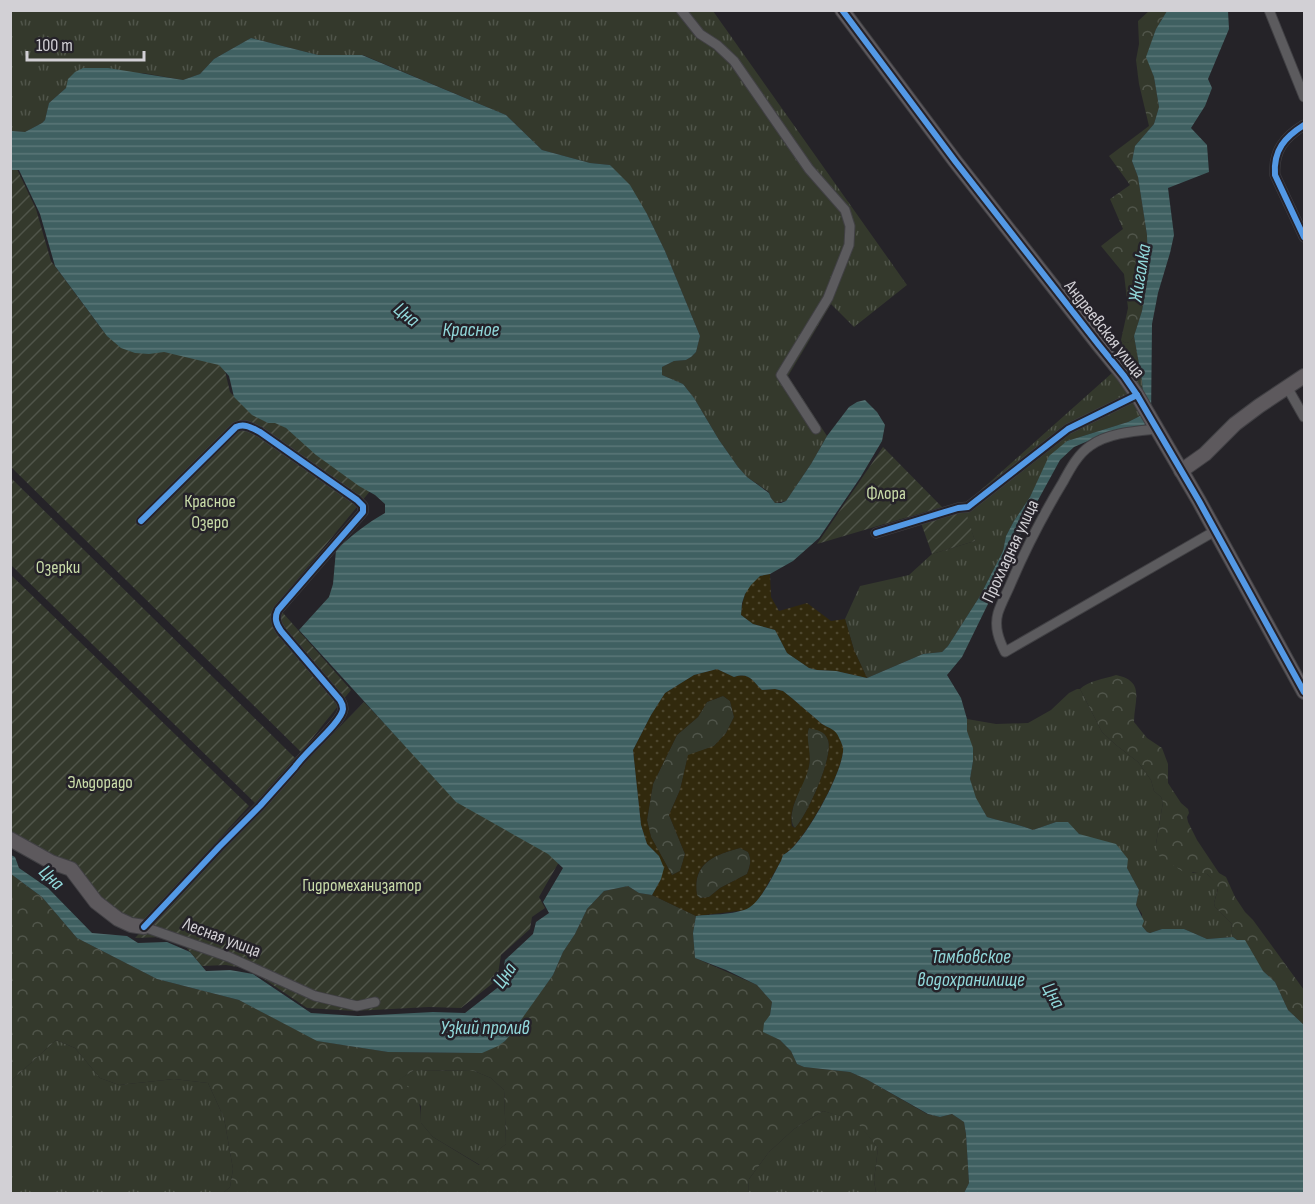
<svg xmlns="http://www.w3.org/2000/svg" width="1315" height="1204" font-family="'Sofia Sans Condensed',sans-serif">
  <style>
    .grass { fill: url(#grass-tufts) }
    .forest { fill: url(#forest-crowns); fill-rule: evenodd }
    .sand { fill: url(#sand-dots); fill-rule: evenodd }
    .garden { fill: url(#garden-furrows) }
    .water { fill: url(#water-rules) }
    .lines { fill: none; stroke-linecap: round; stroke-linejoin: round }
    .street-casing { stroke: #414044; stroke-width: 11 }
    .secondary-casing { stroke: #414044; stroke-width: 16 }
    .street { stroke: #5c5b5e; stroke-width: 9 }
    .secondary { stroke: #5d595d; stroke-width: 14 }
    .cycleway-casing { stroke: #252229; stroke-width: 10 }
    .cycleway { stroke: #5399e6; stroke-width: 6 }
    .labels { text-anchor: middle; stroke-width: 5; stroke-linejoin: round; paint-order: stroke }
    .street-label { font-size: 18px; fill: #d2d0d5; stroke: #252229 }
    .park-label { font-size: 18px; fill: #c9dca9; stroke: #252229 }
    .water-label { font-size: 20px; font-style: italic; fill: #91d8da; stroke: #252229 }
  </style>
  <defs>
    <pattern id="grass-tufts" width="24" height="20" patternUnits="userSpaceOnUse" patternTransform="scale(1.5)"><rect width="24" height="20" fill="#34392c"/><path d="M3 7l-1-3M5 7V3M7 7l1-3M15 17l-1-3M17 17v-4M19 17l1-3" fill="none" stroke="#50554a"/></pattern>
    <pattern id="forest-crowns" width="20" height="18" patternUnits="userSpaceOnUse" patternTransform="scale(1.5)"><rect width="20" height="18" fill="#34392c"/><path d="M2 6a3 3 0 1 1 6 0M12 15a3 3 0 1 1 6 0" fill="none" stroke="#50554a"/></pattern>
    <pattern id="sand-dots" width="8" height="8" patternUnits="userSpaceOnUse" patternTransform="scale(1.5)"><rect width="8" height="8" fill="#31290d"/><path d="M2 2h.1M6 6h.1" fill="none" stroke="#4e472f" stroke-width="1.8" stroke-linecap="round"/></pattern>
    <pattern id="garden-furrows" width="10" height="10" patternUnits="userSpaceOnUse" patternTransform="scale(1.5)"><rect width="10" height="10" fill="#34392c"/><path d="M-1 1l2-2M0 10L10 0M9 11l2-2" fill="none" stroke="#50554a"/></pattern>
    <pattern id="water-rules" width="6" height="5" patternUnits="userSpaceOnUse" patternTransform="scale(1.5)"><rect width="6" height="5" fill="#3f6061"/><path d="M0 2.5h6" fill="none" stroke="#5a7677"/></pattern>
  </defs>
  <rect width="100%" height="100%" fill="#252328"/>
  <!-- grass -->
  <g class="grass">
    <polygon points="10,11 713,11 907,285 854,327 831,304 788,376 827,436 811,464 786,501 775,503 771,498 769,492 747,477 738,467 719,440 694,398 683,384 662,375 662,367 674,361 686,360 691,357 696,352 700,336 665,251 647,214 610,165 590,163 542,150 506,115 363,55 318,55 251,38 214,59 200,74 183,80 143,73 66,88 49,103 45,120 42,123 25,132 11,131"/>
    <polygon points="1134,336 1142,381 1144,410 1140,416 1128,422 1067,441 1040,476 1030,497 1014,521 1006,536 1003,551 980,596 948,646 942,652 923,654 867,678 854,650 845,619 860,586 909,575 932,554 975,541 963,506 1112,373 1118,363 1121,340 1126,343 1130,342"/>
    <path d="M 1077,689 L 1080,689 L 1102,732 L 1116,745 L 1138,762 L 1151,780 L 1154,791 L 1161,797 L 1163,802 L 1156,844 L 1193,873 L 1202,872 L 1207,874 L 1217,884 L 1218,888 L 1214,903 L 1215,907 L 1232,924 L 1231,929 L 1233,937 L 1207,939 L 1184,929 L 1162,929 L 1150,933 L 1147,932 L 1142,926 L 1142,914 L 1136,905 L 1139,890 L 1127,868 L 1079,834 L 1056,822 L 1033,830 C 1019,824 1003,822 987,817 L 975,798 L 970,779 L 973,761 L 967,731 L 967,719 L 996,724 L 1028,723 L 1051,710 L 1069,693 Z"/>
    <polygon points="56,1040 75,1048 100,1078 119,1085 174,1079 208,1083 224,1118 233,1169 230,1187 223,1193 11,1194 11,1081"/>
    <polygon points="414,1070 474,1071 491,1078 504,1090 506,1144 480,1165 433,1137 421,1123 421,1106 398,1080"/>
    <polygon points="823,1111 856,1120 878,1148 874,1180 876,1193 748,1194 749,1179 769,1152 794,1129"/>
  </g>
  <!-- forest -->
  <g class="forest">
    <polygon points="1149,11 1167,11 1156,29 1147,57 1154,77 1159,107 1154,124 1135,146 1132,161 1138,177 1147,235 1148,275 1142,311 1134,336 1130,342 1126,343 1121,340 1128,308 1124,274 1101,246 1123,229 1110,199 1130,185 1109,156 1149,126 1139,84 1136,60 1139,44 1138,21"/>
    <path d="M 1116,675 C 1146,681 1134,701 1134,722 L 1147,738 L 1162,748 L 1168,764 L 1168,783 L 1181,803 L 1188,809 L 1189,813 L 1187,817 L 1188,822 L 1197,840 L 1219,873 L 1226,877 L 1235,897 L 1245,912 L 1253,920 L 1304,990 L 1304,1025 L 1288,1010 L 1275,982 L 1263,971 L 1237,940 L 1233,937 L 1231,929 L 1232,924 L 1215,907 L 1214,903 L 1218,889 L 1216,884 L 1207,874 L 1182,871 L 1159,856 L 1156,848 L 1156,844 L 1163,802 L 1161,797 L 1154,791 L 1151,780 L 1138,762 L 1116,745 L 1102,732 L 1080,689 C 1088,681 1104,679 1116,675 Z"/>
    <polygon points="723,696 730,701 734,717 726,733 714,746 688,756 680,790 669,815 685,854 680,871 672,875 651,837 647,820 653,784 677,735 698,717 707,702"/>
    <path d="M 809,728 C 817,729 825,731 828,740 C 834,756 807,816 795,828 C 784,817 803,784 808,770 C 813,755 804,741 809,728 Z"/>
    <path d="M 740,848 L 748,852 C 752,860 750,866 747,874 L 720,888 L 709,897 L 700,898 L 697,896 C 692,863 714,855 740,848 Z"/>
    <path d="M 11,874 L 42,897 L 77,938 L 157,979 L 239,1000 L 318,1041 L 388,1052 L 481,1053 L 505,1041 L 553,975 L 563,952 L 575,934 L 587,909 L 604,891 L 628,886 L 639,893 L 652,895 L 696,916 L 693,933 L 695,958 L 757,985 L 772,1002 L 770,1015 L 764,1032 L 780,1040 L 791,1051 L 797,1064 L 804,1067 L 850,1072 L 866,1079 L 927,1114 L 940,1117 L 952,1114 L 964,1122 L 966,1134 L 969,1183 L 964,1193 L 876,1193 L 874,1180 L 878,1148 L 856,1121 L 823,1111 L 794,1129 L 769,1152 L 749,1179 L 748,1193 L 223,1193 L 230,1187 L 233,1169 L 224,1118 L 208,1083 L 174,1079 L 119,1085 L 100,1078 L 75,1048 L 56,1040 L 11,1081 ZM 414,1070 L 474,1071 L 491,1078 L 504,1090 L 506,1144 L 479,1165 L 433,1137 L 421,1123 C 421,1100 418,1094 399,1080 Z"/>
  </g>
  <!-- sand -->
  <g class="sand">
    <path d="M 770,574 L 771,597 L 779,611 L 807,603 L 831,621 L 845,619 L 854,650 L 867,678 L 836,671 L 817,670 L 809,668 L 787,653 L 775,630 L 753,624 L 741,615 C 742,602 746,582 760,576 C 760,576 769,574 770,574 Z"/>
    <path d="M 717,669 L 734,677 C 749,672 752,680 762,690 L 775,689 L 783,691 C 796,701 809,713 822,724 C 827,727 834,729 838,734 C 839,737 842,744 843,747 C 846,768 801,848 783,855 L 781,861 L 762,894 L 754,905 L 747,910 L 696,916 L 652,895 L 661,879 L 659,856 L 647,844 L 641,825 L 633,750 L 651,715 L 665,693 L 694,675 ZM 723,696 L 730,701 L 734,717 L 726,733 L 714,746 L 688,755 L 680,790 L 669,815 L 685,854 L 680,871 L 672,875 L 651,837 L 647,820 L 653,784 L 677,735 L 698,717 L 707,702 ZM 809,728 C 817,730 825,731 828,740 C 834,756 807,816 795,828 L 792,826 C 788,805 805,786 809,766 C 812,753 805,738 809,728 ZM 740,848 L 748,852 C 752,860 750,866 747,874 L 720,888 L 709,897 L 700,898 L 697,895 C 692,863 714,855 740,848 Z"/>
  </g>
  <!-- garden -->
  <g class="garden">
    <polygon points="10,165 15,165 36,209 51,261 103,331 117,343 145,349 215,360 225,371 230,392 248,410 271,417 371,490 276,605 351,690 301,752 11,467"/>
    <polygon points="883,447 942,507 817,544"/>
    <polygon points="10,477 295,758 255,803 11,565"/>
    <polygon points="965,509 975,541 932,554 921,523"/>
    <polygon points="10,574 249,806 133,933 54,856 11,834"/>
    <polygon points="364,702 413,754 544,849 559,862 539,897 545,908 532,917 530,929 501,955 497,980 461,1008 429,1007 354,1011 307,1008 249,969 226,965 202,966 186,947 163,937 135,938"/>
  </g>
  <!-- water -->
  <path class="water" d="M 1167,11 L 1228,11 L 1229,29 L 1208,79 L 1212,88 L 1205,106 L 1191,128 L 1207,145 L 1209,172 L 1168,188 L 1174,235 L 1170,253 L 1158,293 L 1152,324 L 1151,420 L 1143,426 L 1095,438 L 1074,447 L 1060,460 L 1025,524 L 1010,559 L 962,657 L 947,675 L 961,698 L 967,719 L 967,731 L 973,748 L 973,761 L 970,779 L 976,798 L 987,817 C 1003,822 1019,824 1033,830 L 1056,822 L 1068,822 L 1079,834 L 1116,844 L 1128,859 L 1127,868 L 1139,890 L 1136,905 L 1144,921 L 1142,926 L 1147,932 L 1150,933 L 1162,929 L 1184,929 L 1207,939 L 1233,937 L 1237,940 L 1245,940 L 1263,971 L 1275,982 L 1288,1010 L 1304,1025 L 1304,1193 L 964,1193 L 969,1183 L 966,1134 L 964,1122 L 952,1114 L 940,1117 L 928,1114 L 866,1079 L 850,1072 L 804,1067 L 797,1064 L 791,1051 L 780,1040 L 763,1032 L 764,1023 L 770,1015 L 772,1002 L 757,985 L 726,970 L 695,958 L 693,933 L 696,916 C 712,914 730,915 744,910 C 760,905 773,875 781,861 L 783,855 C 802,848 846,768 843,747 C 842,744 839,737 837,734 C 834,729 827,727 822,724 C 809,713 796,701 783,691 L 775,689 L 762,690 C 752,680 749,672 734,677 L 717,669 L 694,675 L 665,693 L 651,715 L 633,750 L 641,825 L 647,844 L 659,856 L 664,868 L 661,879 L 652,895 L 639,893 L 628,886 L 604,891 L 587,909 L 575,934 L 563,952 L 553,975 L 511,1034 L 505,1041 L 498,1046 L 482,1053 L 388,1052 L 317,1041 L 239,1000 L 157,979 L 77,938 L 42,897 L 11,874 L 11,855 L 15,857 L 19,868 L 48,888 L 92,933 L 127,936 L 138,943 L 167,942 L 190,952 L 206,971 L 230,970 L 253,974 L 311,1013 L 358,1016 L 433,1012 L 465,1013 L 501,985 L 505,960 L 533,934 L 536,922 L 549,913 L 543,902 L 563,868 L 548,854 L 456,802 L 299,630 L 329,597 L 333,584 L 336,550 C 351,536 367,523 385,513 L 385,504 L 375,495 L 359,486 L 316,455 L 286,428 L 275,423 L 268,423 L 252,415 L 234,397 L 229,376 L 219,365 L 164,352 L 149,354 L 135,353 L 121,348 L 107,336 L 55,266 L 40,214 L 19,170 L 11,170 L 11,131 L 25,132 L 42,123 L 45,120 L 49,103 L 66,88 L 68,79 L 75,72 L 83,68 L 108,68 L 183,80 L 200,74 L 214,59 L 251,38 L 318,55 L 362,55 L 506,115 L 542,150 L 590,163 L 610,165 L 630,185 L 647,214 L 665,251 L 700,336 L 696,352 L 691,357 L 686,360 L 674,361 L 662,367 L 662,375 L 683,384 L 694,398 L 719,440 L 738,467 L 747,477 L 769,493 L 771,498 L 775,503 L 781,503 L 786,501 L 811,464 L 827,436 L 849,407 L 857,402 L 865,400 L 877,412 L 885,425 L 882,441 L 860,478 L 819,538 L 793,561 L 770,574 L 760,576 L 751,585 L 745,594 L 742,603 L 741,615 L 753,624 L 775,630 L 787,653 L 809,668 L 817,670 L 836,671 L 867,678 L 923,654 L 942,652 L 948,646 L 980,596 L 1003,551 L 1006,536 L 1014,521 L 1030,497 L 1049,456 L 1067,441 L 1128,422 L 1140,416 L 1144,410 L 1142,381 L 1134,336 L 1142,311 L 1148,275 L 1147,235 L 1138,177 L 1132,161 L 1135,146 L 1154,124 L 1159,107 L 1154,77 L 1146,57 L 1156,29 Z"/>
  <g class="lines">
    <defs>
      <g id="street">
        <polyline points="681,10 700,34 717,45 734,61 809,169 845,210 850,226 849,245 828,298 781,375 816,429"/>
        <polyline points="1269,10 1304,97"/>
        <path d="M 1304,125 C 1285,137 1273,150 1275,175 L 1304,237"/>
        <polyline points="1287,387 1304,417"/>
        <path d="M 1156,429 C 1136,431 1107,433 1090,446 C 1078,454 1070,469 1063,482 C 1043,515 1026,548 1011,583 C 1007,593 1001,603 998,613 C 994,627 999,640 1005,652 L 1215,531"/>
        <path d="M 141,521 L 236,427 C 245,423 252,428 260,432 L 357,500 L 363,506 L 363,512 L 278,610 C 274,618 276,624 281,631 L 340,700 C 342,703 343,705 343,709 C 342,722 304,753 295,767 L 260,806 L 219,847 L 144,927 L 229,957 L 315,996 L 357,1006 L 375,1002"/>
        <polyline points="876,533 958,508 968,507 1068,429 1137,395"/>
      </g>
      <g id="secondary">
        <polyline points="842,10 955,161 1098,344 1124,376 1137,395 1199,501 1304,692"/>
        <polyline points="1181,471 1205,454 1235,424 1259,406 1304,376"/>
        <polyline points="10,839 51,862 71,869 96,902 118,919 131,925 144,927"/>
      </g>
    </defs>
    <!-- street casing -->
    <use href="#street" class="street-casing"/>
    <!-- secondary casing -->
    <use href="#secondary" class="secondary-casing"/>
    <!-- street -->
    <use href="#street" class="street"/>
    <!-- secondary -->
    <use href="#secondary" class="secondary"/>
    <defs>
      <g id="cycleway">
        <polyline points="842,10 955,161 1098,344 1124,376 1137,395 1199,501 1304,692"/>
        <path d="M 1304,125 C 1285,137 1273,150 1275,175 L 1304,237"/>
        <path d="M 141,521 L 236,427 C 245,423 252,428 260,432 L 357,500 L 363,506 L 363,512 L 278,610 C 274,618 276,624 281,631 L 340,700 C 342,703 343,705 343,709 C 342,722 304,753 295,767 L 260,806 L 219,847 L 144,927"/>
        <polyline points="876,533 958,508 968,507 1068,429 1137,395"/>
      </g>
    </defs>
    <!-- cycleway casing -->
    <use href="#cycleway" class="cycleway-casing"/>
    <!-- cycleway -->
    <use href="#cycleway" class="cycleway"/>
  </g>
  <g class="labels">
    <!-- street labels -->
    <g class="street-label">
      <text transform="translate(1105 329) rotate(52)" y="6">Андреевская улица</text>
      <text transform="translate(1010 551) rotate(-65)" y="6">Прохладная улица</text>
      <text transform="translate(222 937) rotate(21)" y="6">Лесная улица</text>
    </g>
    <!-- park labels -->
    <g class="park-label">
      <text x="886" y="499">Флора</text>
      <text x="210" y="507">Красное<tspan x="210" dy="21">Озеро</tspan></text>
      <text x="58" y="573">Озерки</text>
      <text x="100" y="788">Эльдорадо</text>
      <text x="362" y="891">Гидромеханизатор</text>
    </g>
    <!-- water labels -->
    <g class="water-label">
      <text transform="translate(1139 273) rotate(-81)" y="7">Жигалка</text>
      <text transform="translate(407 314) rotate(39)" y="7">Цна</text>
      <text x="471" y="336">Красное</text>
      <text transform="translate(52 877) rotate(44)" y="7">Цна</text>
      <text x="971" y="963">Тамбовское<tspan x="971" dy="23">водохранилище</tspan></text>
      <text transform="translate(504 975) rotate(-56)" y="7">Цна</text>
      <text transform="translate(1054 995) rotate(61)" y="7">Цна</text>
      <text x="485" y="1034">Узкий пролив</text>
    </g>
  </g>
  <!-- border -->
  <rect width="1315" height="1204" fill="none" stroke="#d2d0d5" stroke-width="24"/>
  <!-- scale -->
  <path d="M27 51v9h117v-9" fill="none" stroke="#d2d0d5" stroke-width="3"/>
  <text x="36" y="51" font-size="18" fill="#d2d0d5" stroke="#252229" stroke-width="4.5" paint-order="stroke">100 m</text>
</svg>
